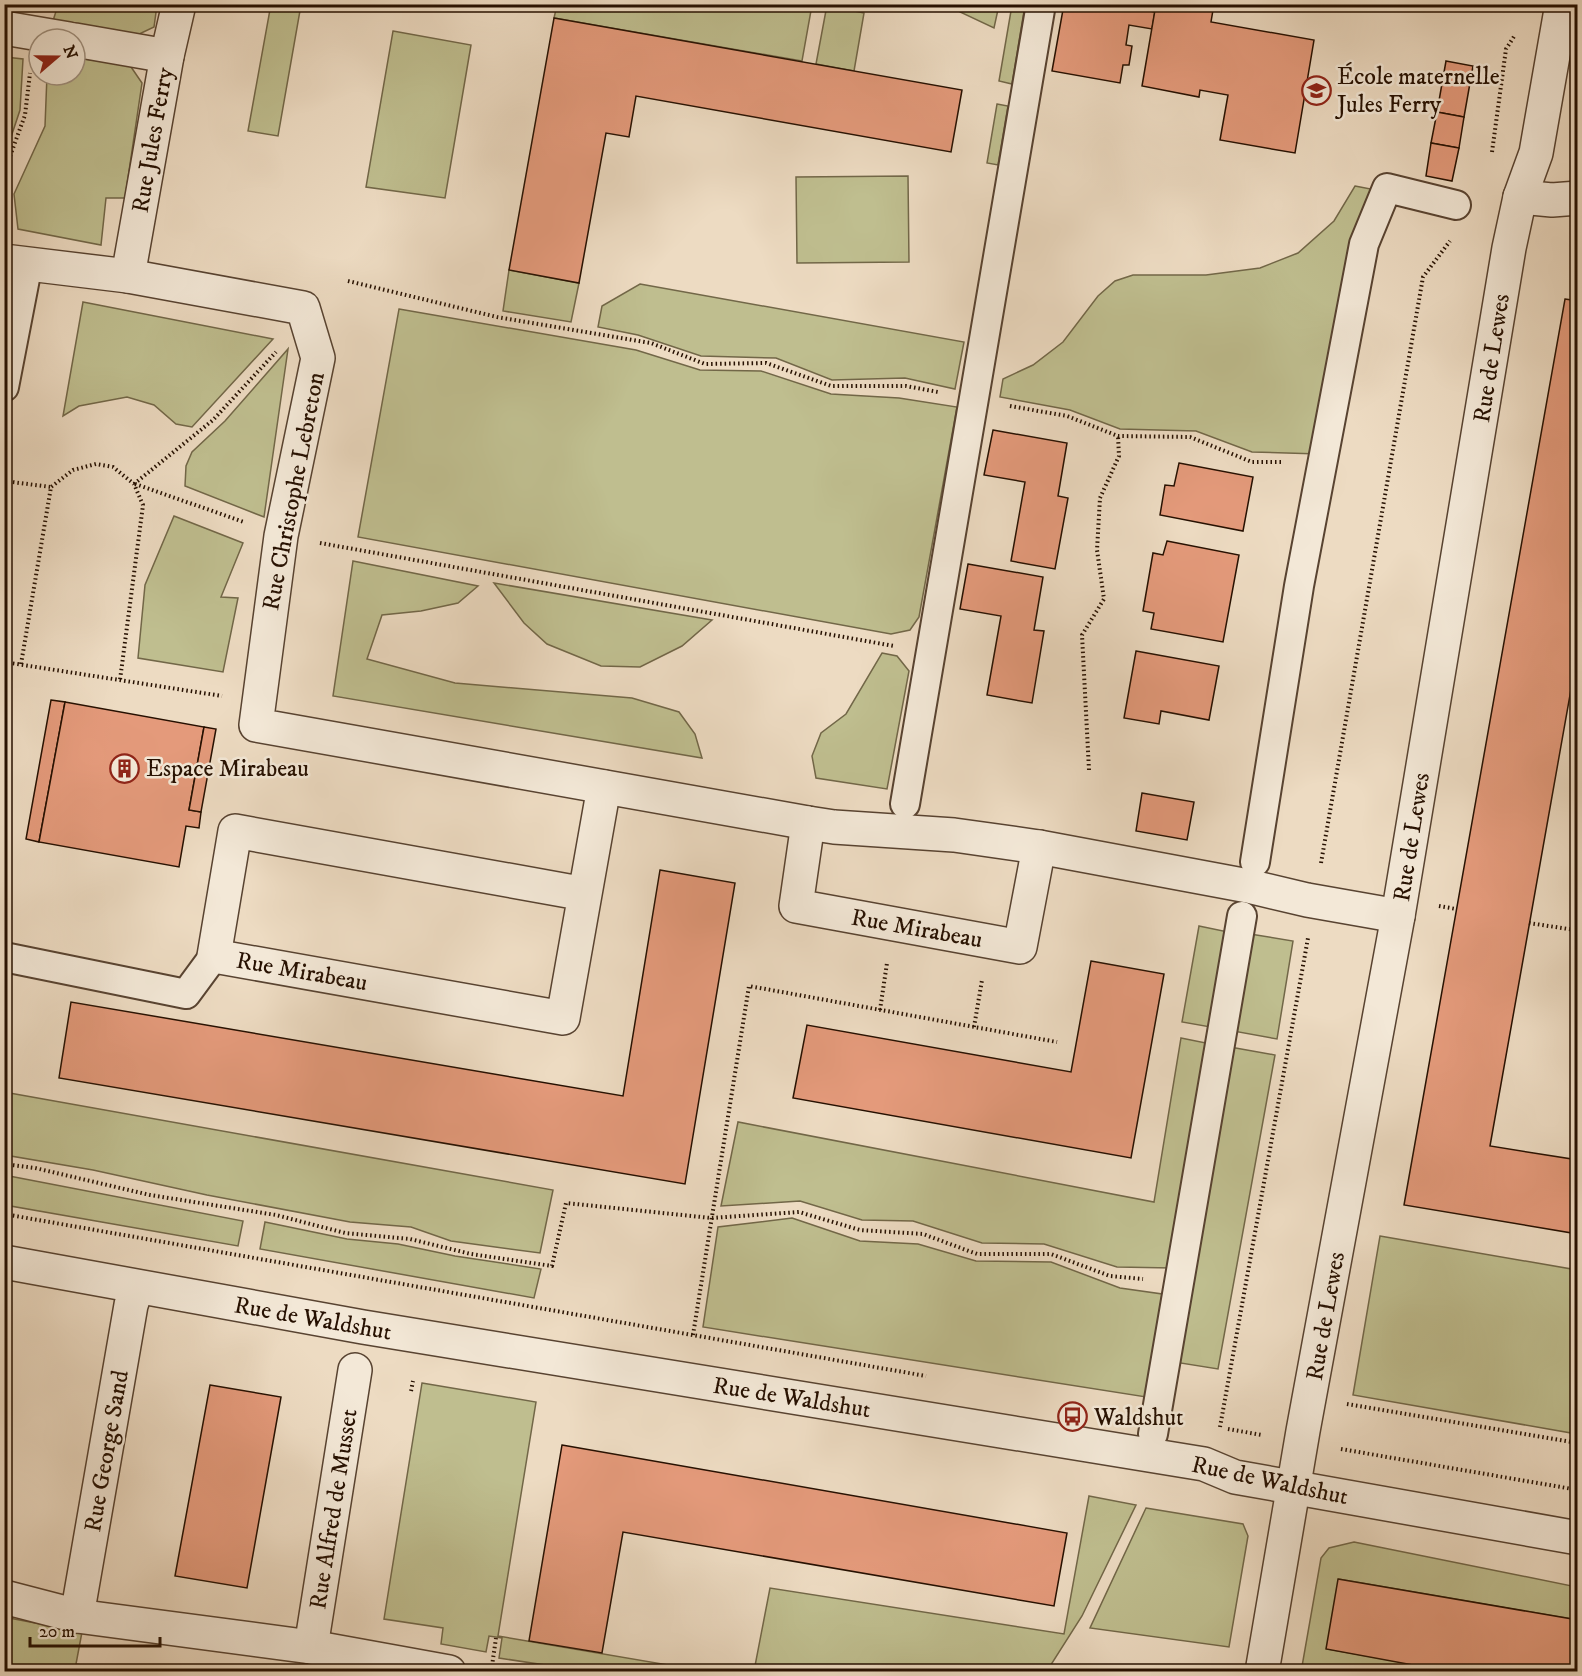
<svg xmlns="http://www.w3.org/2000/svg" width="1582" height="1676" font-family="'IM FELL DW Pica',serif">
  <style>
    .green { fill: #bfbe8f; stroke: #726748; stroke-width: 1.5 }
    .building { fill: #e49a7b; stroke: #261001; stroke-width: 1.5 }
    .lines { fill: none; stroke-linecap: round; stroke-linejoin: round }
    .pedestrian-casing { stroke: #584331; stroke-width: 32 }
    .minor-casing { stroke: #584331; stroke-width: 36 }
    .path { stroke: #261001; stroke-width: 4; stroke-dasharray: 1.5 3; stroke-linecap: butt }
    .pedestrian { stroke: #f3e8d7; stroke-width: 28 }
    .minor { stroke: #f3e8d7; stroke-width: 33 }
    .labels { text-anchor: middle; stroke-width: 5; stroke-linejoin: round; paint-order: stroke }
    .poi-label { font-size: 24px; fill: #261001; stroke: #f3e8d7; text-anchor: start }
    .street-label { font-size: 24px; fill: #261001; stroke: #f3e8d7 }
  </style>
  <rect width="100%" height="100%" fill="#eddbc2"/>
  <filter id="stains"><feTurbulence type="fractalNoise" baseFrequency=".00333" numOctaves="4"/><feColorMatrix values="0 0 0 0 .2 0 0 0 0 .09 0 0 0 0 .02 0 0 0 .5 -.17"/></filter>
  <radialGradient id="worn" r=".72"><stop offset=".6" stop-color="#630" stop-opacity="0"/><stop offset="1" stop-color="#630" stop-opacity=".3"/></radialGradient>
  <!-- green -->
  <g class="green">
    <polygon points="271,4 301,5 278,136 248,131"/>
    <polygon points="58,5 157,5 154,27 133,37 52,24"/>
    <polygon points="557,5 812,5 802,61 554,18"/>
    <polygon points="827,5 864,13 854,71 816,64"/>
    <polygon points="955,5 999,5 994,28 960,12"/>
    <polygon points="1012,5 1025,5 1012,84 999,81"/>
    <polygon points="393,31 471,45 445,198 366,187"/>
    <polygon points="5,57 23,59 20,110 5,155"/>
    <polygon points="75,58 129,64 142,83 125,198 106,198 101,245 18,229 14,194 45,126 47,75 75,75"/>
    <polygon points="997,104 1008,106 998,165 987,163"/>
    <polygon points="908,176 909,262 797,263 796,177"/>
    <polygon points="1355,186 1376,190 1319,454 1252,452 1196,431 1120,429 1070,410 1000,397 1003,379 1033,365 1063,342 1098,296 1115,281 1133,275 1206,275 1260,268 1298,253 1334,221"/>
    <polygon points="509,270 579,283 571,322 503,311"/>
    <polygon points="640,284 964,342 955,389 905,378 832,380 776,358 701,356 638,335 598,327 602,306"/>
    <polygon points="83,302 273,339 192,427 176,424 154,405 127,397 79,406 63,416"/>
    <polygon points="399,309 636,350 700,370 761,371 831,394 899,398 957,407 919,617 910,630 891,634 358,537"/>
    <polygon points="288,349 264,517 185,486 186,466 192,452 225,421"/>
    <polygon points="174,516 243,543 221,597 238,598 223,672 138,658 145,585"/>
    <polygon points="353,561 478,586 458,603 421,611 382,615 367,659 455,683 632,698 679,712 695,734 702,758 333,696"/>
    <polygon points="494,583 712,620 682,646 640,667 601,666 547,644 524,623"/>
    <polygon points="882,653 897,656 909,671 887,789 816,778 812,756 821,733 846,714"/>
    <polygon points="1199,926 1233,933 1216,1028 1182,1022"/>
    <polygon points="1250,934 1293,941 1277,1039 1233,1031"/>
    <polygon points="1181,1038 1211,1044 1172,1268 1117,1267 1044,1244 982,1243 913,1221 862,1220 800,1201 721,1206 738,1122 1154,1202"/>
    <polygon points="1230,1047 1275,1055 1218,1369 1174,1362"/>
    <polygon points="4,1092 553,1190 540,1253 451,1241 411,1227 350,1222 207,1195 93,1170 5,1155"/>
    <polygon points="4,1175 243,1221 238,1246 5,1205"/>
    <polygon points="792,1218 860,1241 918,1244 976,1261 1051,1262 1120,1288 1162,1294 1146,1397 703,1327 718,1227"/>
    <polygon points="265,1222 347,1239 398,1244 455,1256 541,1269 534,1298 260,1249"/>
    <polygon points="1380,1236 1577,1270 1577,1434 1353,1395"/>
    <polygon points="422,1383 536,1402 498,1636 686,1668 685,1671 573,1671 571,1669 499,1658 502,1638 489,1636 486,1652 441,1644 443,1628 384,1619"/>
    <path d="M 1089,1496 L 1136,1505 L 1082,1616 L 1047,1671 C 949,1672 852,1668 754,1671 L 770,1588 L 1064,1634 Z"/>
    <polygon points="1146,1508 1243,1524 1248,1536 1229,1647 1090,1628"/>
    <polygon points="1354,1542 1577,1587 1577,1620 1339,1579 1327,1649 1451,1671 1301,1672 1321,1558 1329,1548"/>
    <polygon points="4,1617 82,1632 76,1664 115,1671 5,1671"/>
  </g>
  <!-- building -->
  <g class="building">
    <polygon points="1064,4 1134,4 1133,8 1155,12 1152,29 1129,25 1126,45 1132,46 1129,65 1123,65 1120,83 1052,71"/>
    <polygon points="1156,4 1214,4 1211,22 1314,40 1295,153 1220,140 1228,95 1200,90 1199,97 1142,86"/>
    <polygon points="554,18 962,90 951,152 636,96 629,137 606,133 579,283 509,270"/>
    <polygon points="1446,61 1473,66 1464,117 1437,112"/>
    <polygon points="1437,112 1464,117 1459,148 1431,143"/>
    <polygon points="1431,143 1459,148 1452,181 1426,176"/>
    <polygon points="1565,299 1578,301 1578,650 1490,1146 1578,1160 1578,1234 1404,1205"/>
    <polygon points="993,430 1067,443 1058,496 1068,498 1055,569 1011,561 1025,482 984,475"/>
    <polygon points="1179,463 1253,477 1243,531 1160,515 1165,485 1174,486"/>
    <polygon points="1167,541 1239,555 1223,642 1151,629 1154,613 1143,611 1153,553 1163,555"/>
    <polygon points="968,564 1043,577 1034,630 1044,631 1032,703 987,695 1001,616 960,609"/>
    <polygon points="1136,651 1219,666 1209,720 1161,711 1159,724 1124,718"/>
    <polygon points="51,700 65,702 39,842 26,839"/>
    <polygon points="65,702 204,727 189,810 201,812 199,828 186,826 179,867 39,842"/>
    <polygon points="204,727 216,729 201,812 189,810"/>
    <polygon points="1142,793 1194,802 1187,840 1136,831"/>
    <polygon points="660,870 735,883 685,1184 59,1078 71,1002 623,1096"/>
    <polygon points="1091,961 1164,974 1131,1158 793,1098 807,1025 1071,1072"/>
    <polygon points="210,1385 281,1397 247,1588 175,1576"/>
    <polygon points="562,1445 1067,1533 1054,1606 623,1532 602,1653 529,1641"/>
    <polygon points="1338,1579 1578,1620 1578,1672 1451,1672 1326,1649"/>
  </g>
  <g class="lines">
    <defs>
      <g id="pedestrian">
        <polyline points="4,387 28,263"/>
        <polyline points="905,804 1041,4"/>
        <polyline points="1255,862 1299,586 1364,244 1387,188 1456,205"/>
        <polyline points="4,957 186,994 214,956"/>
        <polyline points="1153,1434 1242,916"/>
      </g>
      <g id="minor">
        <polyline points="4,28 69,39"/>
        <polyline points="75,40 167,56"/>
        <polyline points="1520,197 1552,200 1578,198"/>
        <polyline points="4,261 128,276 303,308 318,358 281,536 256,725 808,823 834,827 954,835 1039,847 1248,886 1307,900 1398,916"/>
        <polyline points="128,276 167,56 179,4"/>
        <polyline points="808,823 796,906 1020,947 1039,847"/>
        <polyline points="585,894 235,831 214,956 563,1018 604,787"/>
        <polyline points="4,1262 363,1327 1204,1464 1235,1477 1578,1538"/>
        <polyline points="137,1287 131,1305 77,1616 311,1647 449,1672"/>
        <polyline points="4,1597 77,1616"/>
        <polyline points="311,1647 355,1370"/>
        <polyline points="1262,1672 1303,1431 1398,916 1509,248 1520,197 1536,153 1562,4"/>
      </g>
    </defs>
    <!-- pedestrian casing -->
    <use href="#pedestrian" class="pedestrian-casing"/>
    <!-- minor casing -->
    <use href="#minor" class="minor-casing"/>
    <!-- path -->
    <g class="path">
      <polyline points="1492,152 1506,49 1515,35"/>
      <polyline points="4,173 25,115 30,73"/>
      <polyline points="348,281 497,317 651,343 705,364 766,363 831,386 906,386 938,392"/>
      <polyline points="1010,406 1067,416 1118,436 1190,437 1252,462 1284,462"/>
      <polyline points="4,481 51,487"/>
      <polyline points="134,484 213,420 276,352"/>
      <polyline points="135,484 244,522"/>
      <polyline points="320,543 894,646"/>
      <polyline points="4,662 222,696"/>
      <polyline points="21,664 51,487 73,470 96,464 113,467 134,484 143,505 120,680"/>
      <polyline points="1089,770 1082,635 1104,599 1097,550 1100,498 1119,456 1118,436"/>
      <polyline points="1321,863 1423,277 1450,241"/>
      <polyline points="1439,906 1456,909"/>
      <polyline points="1529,923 1575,930"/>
      <polyline points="880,1010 887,963"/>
      <polyline points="974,1027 982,980"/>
      <polyline points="4,1164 35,1168 150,1195 276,1215 345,1233 410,1239 471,1254 552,1266 566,1203 711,1218 799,1212 860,1230 923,1234 977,1254 1051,1254 1110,1276 1143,1279"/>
      <polyline points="4,1214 926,1376"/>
      <polyline points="693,1335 749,986 1057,1042"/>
      <polyline points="411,1391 413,1381"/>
      <polyline points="1347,1404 1578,1443"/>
      <polyline points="1220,1427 1308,938"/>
      <polyline points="1228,1429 1262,1435"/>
      <polyline points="1341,1449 1578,1490"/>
      <polyline points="492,1666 496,1638"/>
    </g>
    <!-- pedestrian -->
    <use href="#pedestrian" class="pedestrian"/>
    <!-- minor -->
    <use href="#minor" class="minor"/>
  </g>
  <!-- icons -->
  <defs>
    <symbol id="school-ring" viewBox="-11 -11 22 22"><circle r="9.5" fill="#f3e8d7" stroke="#8f2418" stroke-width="1.5"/><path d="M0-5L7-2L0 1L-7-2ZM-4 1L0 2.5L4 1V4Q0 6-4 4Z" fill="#8f2418"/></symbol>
    <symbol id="building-ring" viewBox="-11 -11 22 22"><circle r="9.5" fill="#f3e8d7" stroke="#8f2418" stroke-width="1.5"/><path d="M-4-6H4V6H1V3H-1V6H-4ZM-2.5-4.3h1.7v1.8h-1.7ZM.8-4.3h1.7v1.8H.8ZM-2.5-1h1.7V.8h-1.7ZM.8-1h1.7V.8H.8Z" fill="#8f2418"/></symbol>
    <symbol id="bus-ring" viewBox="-11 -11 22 22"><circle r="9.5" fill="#f3e8d7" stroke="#8f2418" stroke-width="1.5"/><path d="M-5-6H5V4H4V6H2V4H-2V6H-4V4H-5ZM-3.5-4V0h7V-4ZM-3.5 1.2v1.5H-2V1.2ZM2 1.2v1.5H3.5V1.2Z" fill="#8f2418"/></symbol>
  </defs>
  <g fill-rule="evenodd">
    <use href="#school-ring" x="1300" y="74" width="33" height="33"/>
    <use href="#building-ring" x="108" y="752" width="33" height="33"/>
    <use href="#bus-ring" x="1056" y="1400" width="33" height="33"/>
  </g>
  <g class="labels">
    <!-- poi labels -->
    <g class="poi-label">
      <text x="1337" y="84">École maternelle<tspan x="1337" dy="28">Jules Ferry</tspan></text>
      <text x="146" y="776">Espace Mirabeau</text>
      <text x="1094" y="1425">Waldshut</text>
    </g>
    <!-- street labels -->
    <g class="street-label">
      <text transform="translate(152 140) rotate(-80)" y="8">Rue Jules Ferry</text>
      <text transform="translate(1491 358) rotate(-81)" y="8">Rue de Lewes</text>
      <text transform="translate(293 491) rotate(-79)" y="8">Rue Christophe Lebreton</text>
      <text transform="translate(1411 837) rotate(-81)" y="8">Rue de Lewes</text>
      <text transform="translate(917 928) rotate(10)" y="8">Rue Mirabeau</text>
      <text transform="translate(302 971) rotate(10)" y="8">Rue Mirabeau</text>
      <text transform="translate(1325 1316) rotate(-80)" y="8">Rue de Lewes</text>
      <text transform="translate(313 1318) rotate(10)" y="8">Rue de Waldshut</text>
      <text transform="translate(792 1397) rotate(9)" y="8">Rue de Waldshut</text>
      <text transform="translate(106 1451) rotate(-80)" y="8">Rue George Sand</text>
      <text transform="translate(1270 1480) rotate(12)" y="8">Rue de Waldshut</text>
      <text transform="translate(333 1509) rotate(-81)" y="8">Rue Alfred de Musset</text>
    </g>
  </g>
  <!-- margin -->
  <rect width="1582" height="1676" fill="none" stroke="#eddbc2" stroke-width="24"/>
  <rect x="6" y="6" width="1570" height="1664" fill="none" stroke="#261001" stroke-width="3"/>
  <rect x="12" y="12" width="1558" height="1652" fill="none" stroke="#261001" stroke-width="1.5"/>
  <!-- north arrow -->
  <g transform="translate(57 57) rotate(70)"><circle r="28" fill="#f3e8d7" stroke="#a19281" stroke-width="1.5"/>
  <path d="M0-4.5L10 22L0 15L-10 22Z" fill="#8f2418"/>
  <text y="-9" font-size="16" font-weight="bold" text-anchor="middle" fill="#261001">N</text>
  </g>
  <!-- scale -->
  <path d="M30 1637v9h130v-9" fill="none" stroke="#261001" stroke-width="3"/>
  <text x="39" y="1637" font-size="18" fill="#261001" stroke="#f3e8d7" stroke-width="4.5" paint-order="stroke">20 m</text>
  <rect width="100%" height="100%" filter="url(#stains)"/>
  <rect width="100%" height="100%" fill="url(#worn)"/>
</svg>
